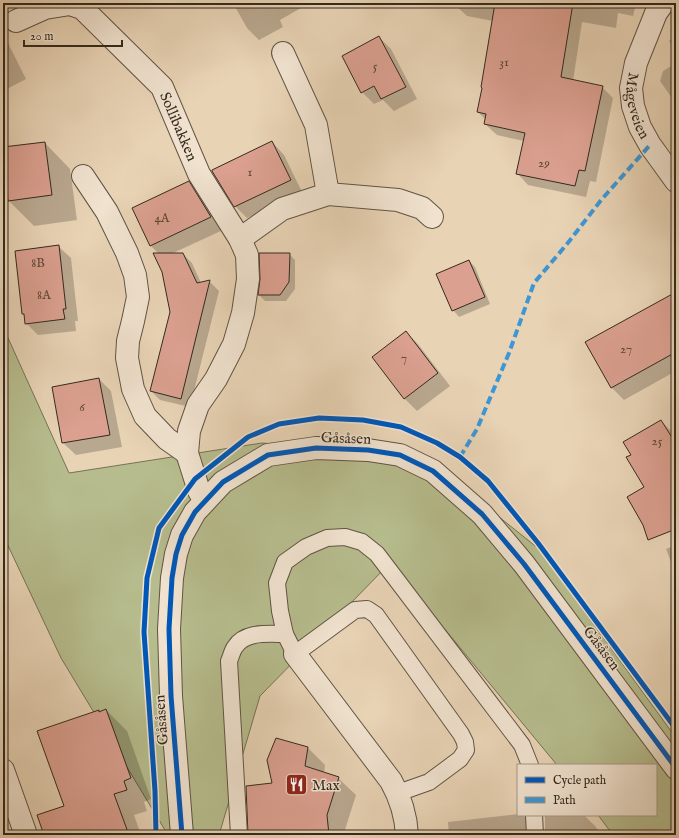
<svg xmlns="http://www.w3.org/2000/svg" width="679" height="838" font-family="'IM FELL English',serif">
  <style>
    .green { fill: #b6bc8d; stroke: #757356 }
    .shadow { fill: #0003 }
    .building { fill: #dba090; stroke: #342a1e }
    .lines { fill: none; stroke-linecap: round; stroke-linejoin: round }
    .service-casing { stroke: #615444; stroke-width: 18 }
    .minor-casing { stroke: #615444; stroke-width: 24 }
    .tertiary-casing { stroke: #615444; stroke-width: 24 }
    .service { stroke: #f0e2cf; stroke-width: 16 }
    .minor { stroke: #f0e2cf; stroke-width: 22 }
    .tertiary { stroke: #f0e2cf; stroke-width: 22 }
    .quiet { stroke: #3d96d5; stroke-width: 4; stroke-dasharray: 8 4; stroke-linecap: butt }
    .cycleway-casing { stroke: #f0e2cf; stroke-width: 8 }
    .cycleway { stroke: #0057b8; stroke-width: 5 }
    .labels { text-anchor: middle; stroke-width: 3; stroke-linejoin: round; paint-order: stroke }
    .number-label { font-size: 13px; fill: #5e483a }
    .street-label { font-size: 15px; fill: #342a1e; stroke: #f0e2cf }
    .poi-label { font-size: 15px; fill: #342a1e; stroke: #f0e2cf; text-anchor: start }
  </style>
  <rect width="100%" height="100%" fill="#e8d3b5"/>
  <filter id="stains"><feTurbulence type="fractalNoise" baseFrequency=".005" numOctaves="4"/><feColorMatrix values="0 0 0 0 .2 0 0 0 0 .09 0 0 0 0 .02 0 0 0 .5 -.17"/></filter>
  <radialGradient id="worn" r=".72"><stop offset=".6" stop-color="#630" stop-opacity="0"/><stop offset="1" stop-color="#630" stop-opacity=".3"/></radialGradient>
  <!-- green -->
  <polygon class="green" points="3,324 4,329 69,473 262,443 422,455 539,549 676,738 676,835 613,835 598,815 656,815 656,765 557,765 390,563 260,696 219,835 168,835 61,658 3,535"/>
  <!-- shadow -->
  <g class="shadow">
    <polygon points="233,3 298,3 301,8 280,20 283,27 259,40 247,28"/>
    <polygon points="456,3 636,3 633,16 618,13 616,28 582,22 573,81 602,87 613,98 596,182 590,181 586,197 528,185 517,173 524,141 497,135 485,124 486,120 478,112 483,88 493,21 467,16 455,5"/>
    <polygon points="676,36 676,51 669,41"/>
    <polygon points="3,37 7,41 26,79 3,91"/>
    <polygon points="379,37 391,49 417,99 394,111 383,100 374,104 362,92"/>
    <polygon points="676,63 676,104 660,81 663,71"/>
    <polygon points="272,142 284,155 302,192 247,218 235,206"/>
    <polygon points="45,143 70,169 77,220 34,226 9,201 3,148"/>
    <polygon points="189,182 201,195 223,230 171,254 183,254 192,263 201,283 210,282 219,291 190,407 160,400 151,391 171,312 159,254 151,246"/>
    <polygon points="58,246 71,258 78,321 75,321 76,331 38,335 26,323 25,315 23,314"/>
    <polygon points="289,254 295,260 295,289 286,301 265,301 259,295"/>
    <polygon points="469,261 475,267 490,304 459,317 453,310"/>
    <polygon points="676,293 676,371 624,400 612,388 587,342"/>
    <polygon points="406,332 418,344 450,386 417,411 405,399 373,357"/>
    <polygon points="99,379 111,391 122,447 76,455 63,443 53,388"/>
    <polygon points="661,421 672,432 676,438 676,516 645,487 632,455"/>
    <polygon points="676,545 676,575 666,549"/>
    <polygon points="106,710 127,731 151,799 144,802 147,811 134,815 141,835 45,835 65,806 98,711 100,713"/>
    <polygon points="276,739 308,748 325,765 324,773 338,778 356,795 344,833 344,835 249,835 273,784"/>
    <polygon points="518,814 526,815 542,831 542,835 449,835 448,822"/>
    <polygon points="545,815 584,815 595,826 602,835 545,835"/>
  </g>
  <!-- building -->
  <g class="building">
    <polygon points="495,3 573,3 561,77 603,86 585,171 579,170 575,186 516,174 525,133 484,124 486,114 477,112 482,88 481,87"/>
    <polygon points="379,36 406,87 381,99 374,86 361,93 342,56"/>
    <polygon points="272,141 291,180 234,207 212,171 212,170"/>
    <polygon points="45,142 52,195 8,201 3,161 3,147"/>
    <polygon points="189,181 211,217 150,246 132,208"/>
    <polygon points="59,245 66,309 63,309 65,319 25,324 24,314 22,314 15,251"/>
    <polygon points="153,253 183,253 197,283 210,280 181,399 150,391 170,312 162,272"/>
    <polygon points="259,253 290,253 289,282 280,295 258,295 260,279"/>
    <polygon points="469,260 485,297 452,311 436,274"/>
    <polygon points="676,292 676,352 611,388 585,342"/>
    <polygon points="406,331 438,373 404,399 372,357"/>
    <polygon points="99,378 110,435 62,443 52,387"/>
    <polygon points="661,420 676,444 676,529 648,540 643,525 627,497 644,487 626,457 631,455 623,442"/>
    <polygon points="106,709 131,778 124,781 127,790 114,794 129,835 44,835 37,815 64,806 37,731 99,710 99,712"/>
    <polygon points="276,738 308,747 305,766 339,777 327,815 329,835 248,835 246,786 272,783 267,760"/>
  </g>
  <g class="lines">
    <defs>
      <g id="service">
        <polyline points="398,793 429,782 460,759 466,750 465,742 461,734 376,615 367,609 355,610 295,654 285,634 280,611 277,583 285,562 306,547 327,538 345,537 362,542 377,554 522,745 530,765"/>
        <polyline points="534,815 535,835"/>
        <path d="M 239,835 L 229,661 C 231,657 232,651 235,647 C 245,631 268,634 285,634"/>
      </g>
      <g id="minor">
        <path id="s1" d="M 663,3 L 656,13 L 636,63 L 631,88 L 633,106 L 640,127 L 650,145 L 676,181"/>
        <path id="s2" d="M 16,21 L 45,8 L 70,4 L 82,8 L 162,87 L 199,174 L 240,239 L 247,255 L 248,279 L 243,313 L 234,344 L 216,379 L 198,405 L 189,431 L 187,453 L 199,491 L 205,501"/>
        <polyline points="283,53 316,125 328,194"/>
        <polyline points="83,176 107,212 127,253 135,275 138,297 133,321 128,341 127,358 133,389 145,416 167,439 187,453"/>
        <polyline points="240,239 282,209 328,194 398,200 422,208 432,217"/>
        <path d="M 295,654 L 391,781 C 400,797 406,816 407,835"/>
        <polyline points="3,770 26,835"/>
      </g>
      <polyline id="tertiary" points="182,835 171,696 169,629 172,578 176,554 182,535 195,512 223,482 268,455 316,448 368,450 400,455 433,471 482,514 524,564 676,768"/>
    </defs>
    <!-- service casing -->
    <use href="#service" class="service-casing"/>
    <!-- minor casing -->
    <use href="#minor" class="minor-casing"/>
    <!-- tertiary casing -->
    <use href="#tertiary" class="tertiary-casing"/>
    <!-- service -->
    <use href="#service" class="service"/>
    <!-- minor -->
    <use href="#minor" class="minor"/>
    <!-- tertiary -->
    <use href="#tertiary" class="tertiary"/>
    <!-- quiet -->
    <polyline class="quiet" points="460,457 477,429 509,353 534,283 567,244 602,199 650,145"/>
    <defs>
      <g id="cycleway">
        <polyline points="156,835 155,791 144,632 147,578 159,528 195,479 248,437 279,424 319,418 363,420 401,427 437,443 460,457 488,481 538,543 676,729"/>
        <polyline points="182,835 171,696 169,629 172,578 176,554 182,535 195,512 223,482 268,455 316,448 368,450 400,455 433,471 482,514 524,564 676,768"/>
      </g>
    </defs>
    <!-- cycleway casing -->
    <use href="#cycleway" class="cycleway-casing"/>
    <!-- cycleway -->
    <use href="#cycleway" class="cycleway"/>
  </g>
  <!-- icons -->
  <defs>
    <symbol id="restaurant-square" viewBox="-11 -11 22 22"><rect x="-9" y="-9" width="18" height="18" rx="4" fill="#8f2418" stroke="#f0e2cf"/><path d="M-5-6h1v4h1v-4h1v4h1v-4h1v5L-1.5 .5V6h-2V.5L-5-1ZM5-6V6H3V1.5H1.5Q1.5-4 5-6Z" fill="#fff"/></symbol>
  </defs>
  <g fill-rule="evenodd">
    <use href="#restaurant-square" x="284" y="772" width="25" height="25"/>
  </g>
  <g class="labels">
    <!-- number labels -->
    <g class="number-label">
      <text x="504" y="66">31</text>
      <text x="375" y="70">5</text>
      <text x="544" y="167">29</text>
      <text x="250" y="176">1</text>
      <text x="162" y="222">4A</text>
      <text x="38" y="267">8B</text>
      <text x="44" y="299">8A</text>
      <text x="626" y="353">27</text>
      <text x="404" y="362">7</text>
      <text x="82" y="411">6</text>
      <text x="657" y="445">25</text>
    </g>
    <!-- street labels -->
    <g class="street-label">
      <text dy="5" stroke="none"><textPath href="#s1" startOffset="110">Mågeveien</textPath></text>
      <text dy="5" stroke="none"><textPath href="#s2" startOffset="225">Sollibakken</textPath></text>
      <text transform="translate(346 438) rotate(2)" y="5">Gåsåsen</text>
      <text transform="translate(602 648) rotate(53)" y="5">Gåsåsen</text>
      <text transform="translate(161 720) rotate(-94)" y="5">Gåsåsen</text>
    </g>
    <!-- poi labels -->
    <g class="poi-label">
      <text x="312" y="790">Max</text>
    </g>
  </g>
  <!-- margin -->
  <rect width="679" height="838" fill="none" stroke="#e8d3b5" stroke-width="16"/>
  <rect x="4" y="4" width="671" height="830" fill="none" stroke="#342a1e" stroke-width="2"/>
  <rect x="8" y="8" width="663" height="822" fill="none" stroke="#342a1e"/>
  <!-- legend -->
  <rect x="517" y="764" width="140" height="52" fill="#f0e2cf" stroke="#a59888"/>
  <rect x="525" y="777" width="20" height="6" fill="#0057b8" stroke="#a59888"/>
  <text x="553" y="784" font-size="12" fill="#342a1e">Cycle path</text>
  <rect x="525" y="797" width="20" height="6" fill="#3d96d5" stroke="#a59888"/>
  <text x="553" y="804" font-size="12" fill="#342a1e">Path</text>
  <!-- scale -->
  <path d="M24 40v6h98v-6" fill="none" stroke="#342a1e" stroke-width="2"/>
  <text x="30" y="40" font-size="12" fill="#342a1e" stroke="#f0e2cf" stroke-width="3" paint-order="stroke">20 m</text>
  <rect width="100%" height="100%" filter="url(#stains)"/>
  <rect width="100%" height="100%" fill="url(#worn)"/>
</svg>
